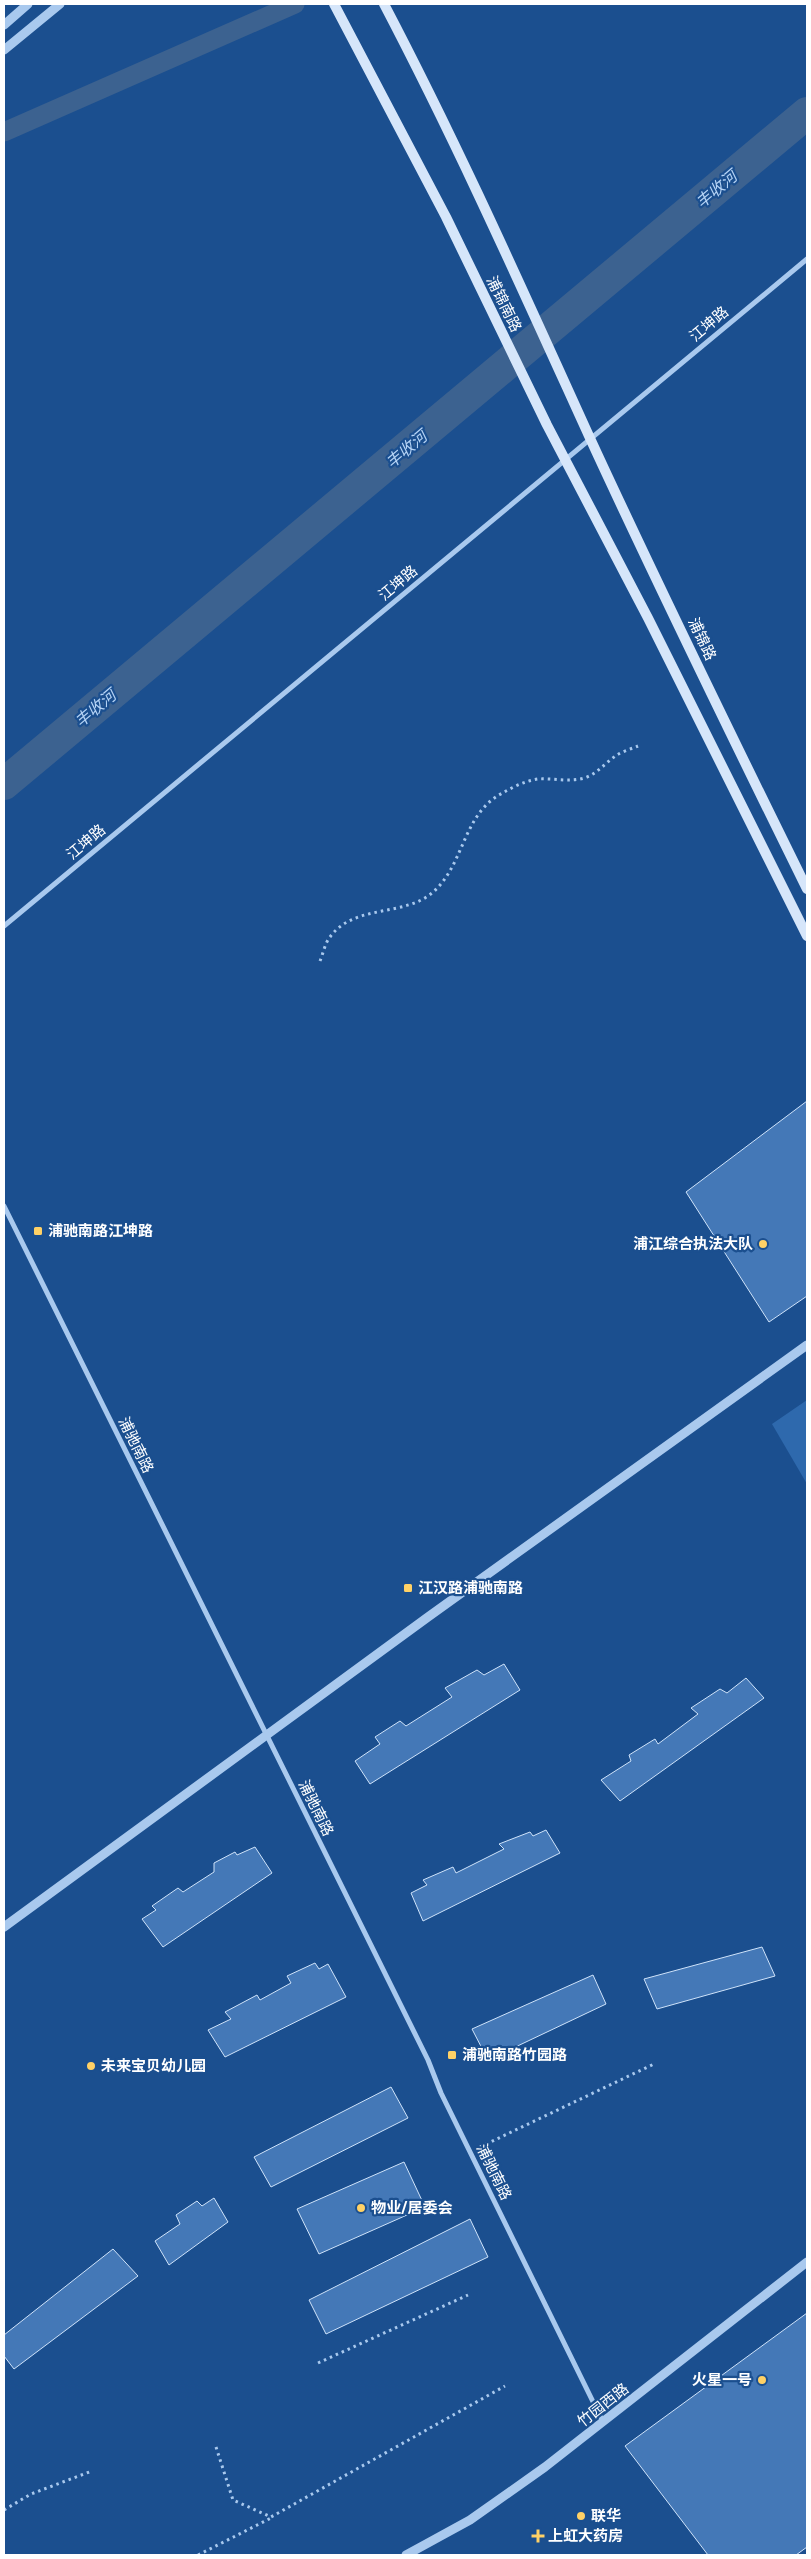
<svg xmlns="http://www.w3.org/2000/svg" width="811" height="2559" font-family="Figtree,'Noto Sans SC',sans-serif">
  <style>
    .green { fill: #2e69ad }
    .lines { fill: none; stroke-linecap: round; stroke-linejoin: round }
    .canal { stroke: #3c6290; stroke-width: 19 }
    .river { stroke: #3c6290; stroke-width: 32 }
    .building { fill: #4478b7; stroke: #cfe3fa }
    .path { stroke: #a9c9ee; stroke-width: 3; stroke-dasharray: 2.5 4; stroke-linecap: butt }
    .minor { stroke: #a9c9ee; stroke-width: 5 }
    .tertiary { stroke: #a9c9ee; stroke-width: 9 }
    .secondary { stroke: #d6e6fa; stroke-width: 10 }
    .poi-dot { fill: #ffd166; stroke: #1b4f8f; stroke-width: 2 }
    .labels { text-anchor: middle; stroke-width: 4.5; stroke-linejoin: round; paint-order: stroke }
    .street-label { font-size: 15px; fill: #fff; stroke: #1b4f8f }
    .poi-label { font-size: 15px; font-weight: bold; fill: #fff; stroke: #1b4f8f; text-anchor: start }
    .water-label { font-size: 16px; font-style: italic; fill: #b5d3f5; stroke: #1b4f8f }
  </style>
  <rect width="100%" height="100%" fill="#1b4f8f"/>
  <!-- green -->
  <polygon class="green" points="807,1400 807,1484 772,1424"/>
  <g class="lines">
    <!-- canal -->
    <polyline class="canal" points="4,132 295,4"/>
    <!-- river -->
    <polyline class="river" points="4,784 807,113"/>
  </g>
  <!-- building -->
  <g class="building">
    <polygon points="807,1101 807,1296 769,1322 686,1192"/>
    <polygon points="504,1664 520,1690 370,1784 355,1761 380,1744 375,1737 400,1721 406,1726 452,1697 445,1688 477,1670 484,1675"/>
    <polygon points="746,1678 764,1698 620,1801 601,1780 631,1761 629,1755 655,1739 658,1744 698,1714 691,1708 720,1689 727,1693"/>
    <polygon points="546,1830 560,1853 423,1921 411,1893 427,1885 423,1880 453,1867 456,1873 504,1849 499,1844 530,1832 533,1836"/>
    <polygon points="255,1847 272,1873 163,1947 142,1919 156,1910 152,1906 178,1888 183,1892 214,1872 214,1863 235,1852 237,1855"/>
    <polygon points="762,1947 775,1976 657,2009 644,1979"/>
    <polygon points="315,1963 319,1969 328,1964 346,1997 225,2057 208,2030 231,2019 225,2012 257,1995 260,2000 291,1983 287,1976"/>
    <polygon points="593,1975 606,2004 488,2060 472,2029"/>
    <polygon points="391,2087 408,2118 271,2187 254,2157"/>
    <polygon points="404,2162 425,2207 319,2254 297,2209"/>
    <polygon points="214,2198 228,2222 169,2265 155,2241 180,2224 176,2215 197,2201 202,2206"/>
    <polygon points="470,2219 488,2257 326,2334 309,2300"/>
    <polygon points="113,2249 138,2276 14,2369 4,2356 4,2335"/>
    <polygon points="807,2313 807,2547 796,2555 708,2555 625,2446"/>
  </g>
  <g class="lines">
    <!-- path -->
    <g class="path">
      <path d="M 320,961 C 323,954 325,943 330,937 C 354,904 403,917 432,893 C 464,866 462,817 499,795 C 511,788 524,781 538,779 C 554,778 572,783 587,777 C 599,772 606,762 617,755 C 623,751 631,749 638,746"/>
      <polyline points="480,2147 656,2063"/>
      <polyline points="318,2363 468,2295"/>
      <polyline points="216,2447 233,2500 271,2517 505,2386"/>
      <polyline points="4,2510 31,2494 92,2471"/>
      <polyline points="198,2555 271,2518"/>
    </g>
    <!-- minor -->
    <g class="minor">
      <polyline points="4,926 807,259"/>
      <polyline points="4,1206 428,2060 441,2093 603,2422"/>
    </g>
    <!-- tertiary -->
    <g class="tertiary">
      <polyline points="4,25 28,4"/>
      <polyline points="4,50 60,4"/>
      <polyline points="4,1927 428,1617 807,1345"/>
      <polyline points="406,2555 470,2520 545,2467 807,2262"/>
    </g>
    <!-- secondary -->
    <g class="secondary">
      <polyline points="334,4 446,217 547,425 648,618 807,936"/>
      <path d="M 384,4 C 458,145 523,291 589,436 C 659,588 733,739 807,889"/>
    </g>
  </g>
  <!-- markers -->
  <g class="poi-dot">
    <rect x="33" y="1226" width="10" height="10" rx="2.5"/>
    <circle cx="763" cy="1244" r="5"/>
    <rect x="403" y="1583" width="10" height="10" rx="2.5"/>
    <rect x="447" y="2050" width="10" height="10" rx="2.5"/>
    <circle cx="91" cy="2066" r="5"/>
    <circle cx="361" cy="2208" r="5"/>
    <circle cx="762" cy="2380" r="5"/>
    <circle cx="581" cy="2516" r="5"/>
    <path d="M535.5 2528.5h5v5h5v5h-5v5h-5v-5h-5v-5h5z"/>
  </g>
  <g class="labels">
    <!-- street labels -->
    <g class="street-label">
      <text transform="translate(504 304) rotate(64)" y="5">浦锦南路</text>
      <text transform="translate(709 324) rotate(-40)" y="5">江坤路</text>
      <text transform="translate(398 583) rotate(-40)" y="5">江坤路</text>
      <text transform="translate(702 639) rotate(65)" y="5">浦锦路</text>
      <text transform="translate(86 842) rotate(-40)" y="5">江坤路</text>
      <text transform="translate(136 1445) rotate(64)" y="5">浦驰南路</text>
      <text transform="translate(316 1808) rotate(64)" y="5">浦驰南路</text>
      <text transform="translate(494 2172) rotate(64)" y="5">浦驰南路</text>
      <text transform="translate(603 2405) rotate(-38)" y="5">竹园西路</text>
    </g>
    <!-- poi labels -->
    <g class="poi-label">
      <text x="48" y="1236">浦驰南路江坤路</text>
      <text x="753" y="1249" text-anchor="end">浦江综合执法大队</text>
      <text x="418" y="1593">江汉路浦驰南路</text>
      <text x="462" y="2060">浦驰南路竹园路</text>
      <text x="101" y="2071">未来宝贝幼儿园</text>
      <text x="371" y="2213">物业/居委会</text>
      <text x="752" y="2385" text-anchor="end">火星一号</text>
      <text x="591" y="2521">联华</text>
      <text x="548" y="2541">上虹大药房</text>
    </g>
    <!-- water labels -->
    <g class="water-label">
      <text transform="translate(716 189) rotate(-40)" y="6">丰收河</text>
      <text transform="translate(406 449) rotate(-40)" y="6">丰收河</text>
      <text transform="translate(95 708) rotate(-40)" y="6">丰收河</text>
    </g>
  </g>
  <!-- border -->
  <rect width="811" height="2559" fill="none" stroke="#ffffff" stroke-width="10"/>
</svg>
